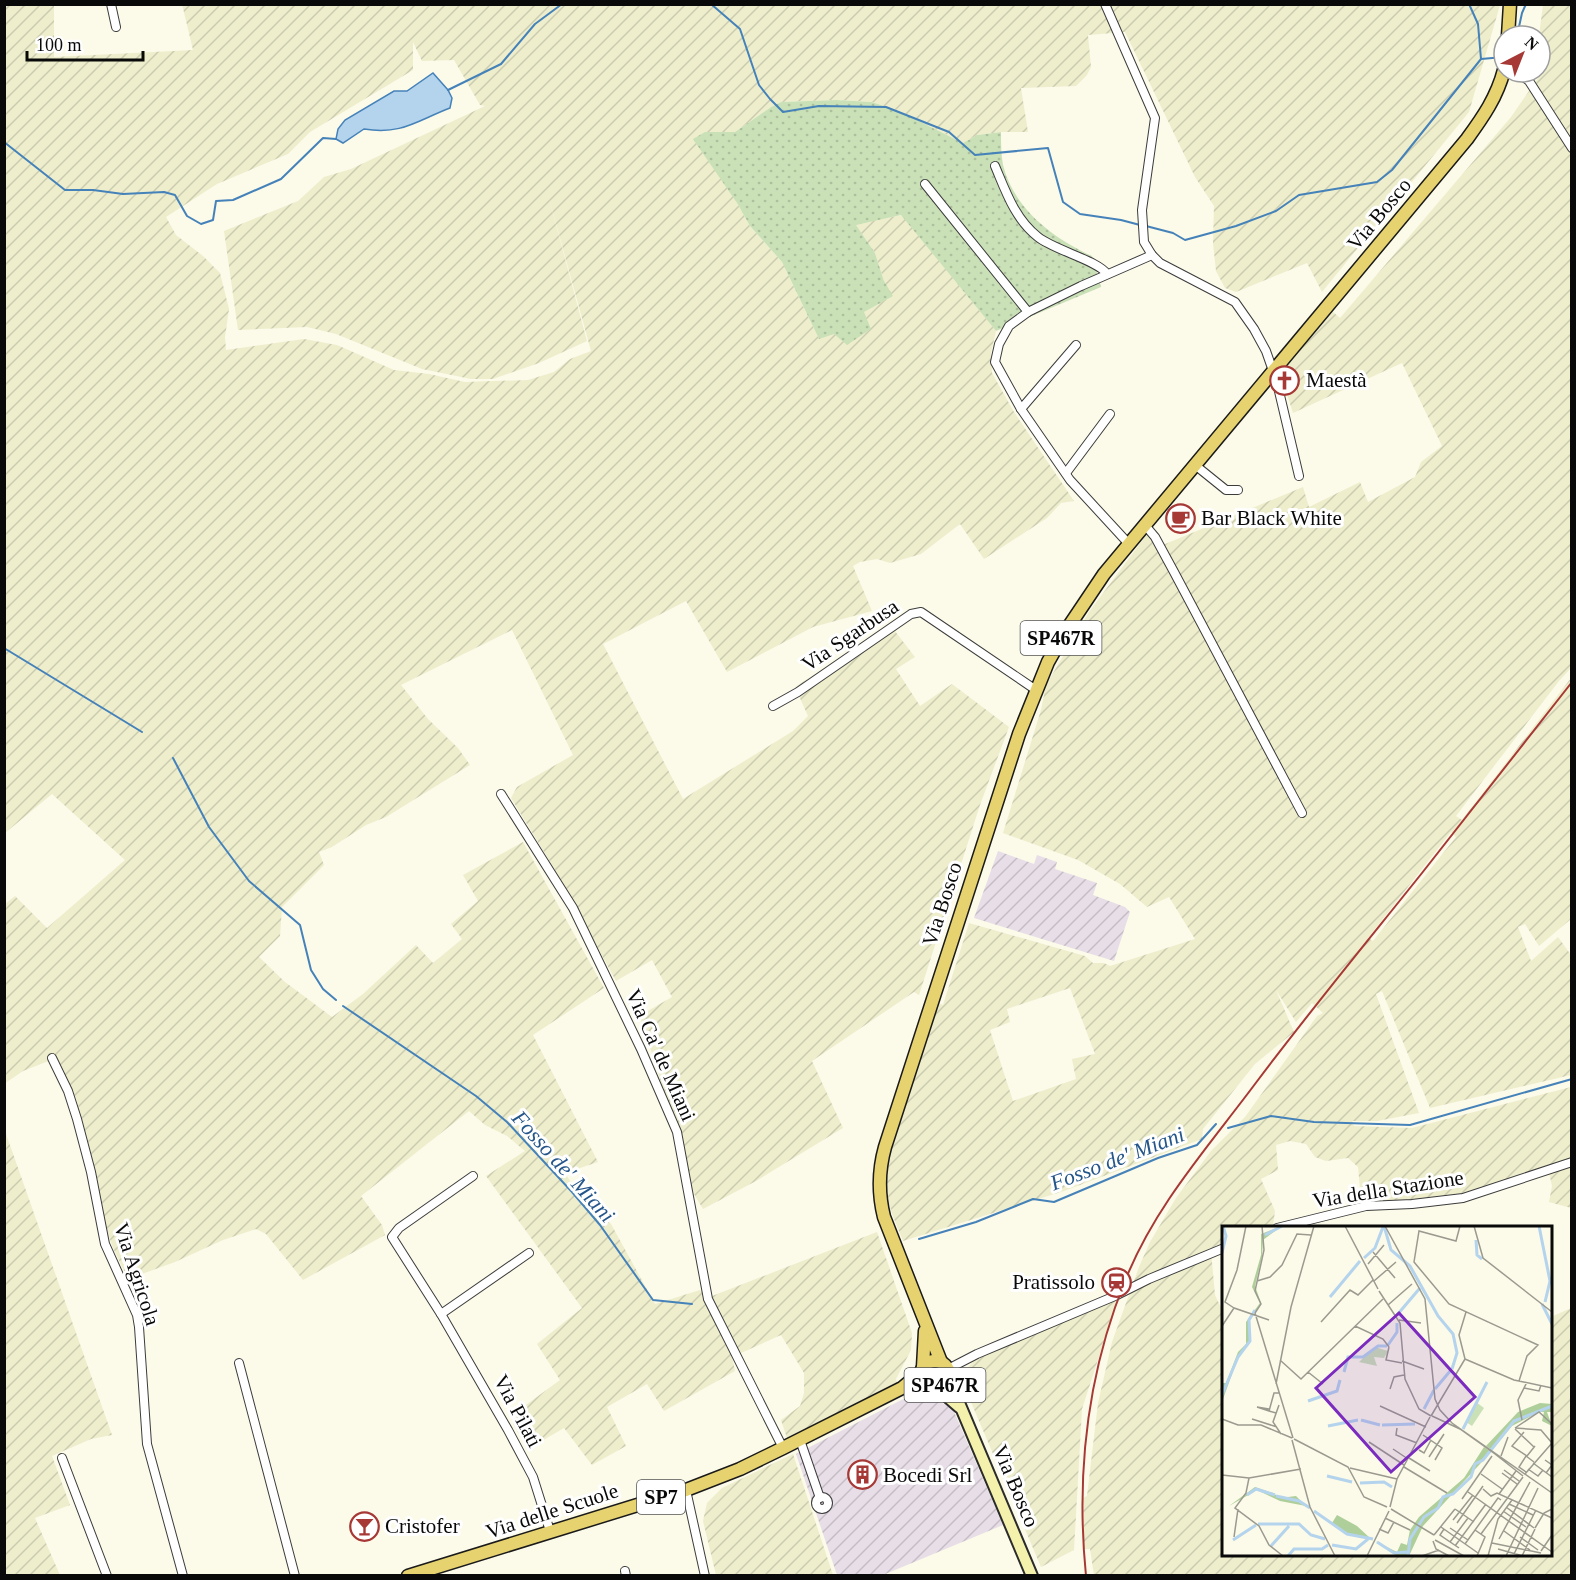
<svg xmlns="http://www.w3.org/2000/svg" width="1576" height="1580" font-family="Georgia,serif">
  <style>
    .industrial { fill: url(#industrial-furrows) }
    .farmland { fill: url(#farmland-furrows); fill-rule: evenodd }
    .grass { fill: url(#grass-dots) }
    .water { fill: #b4d3ed; stroke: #4582b9; stroke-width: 1.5 }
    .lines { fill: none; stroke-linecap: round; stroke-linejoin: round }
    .stream { stroke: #4582b9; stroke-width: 2 }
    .minor-casing { stroke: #3c3c3c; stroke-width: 10 }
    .secondary-casing { stroke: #2b2b2b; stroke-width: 14 }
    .primary-casing { stroke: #1a1a1a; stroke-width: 15 }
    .minor { stroke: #fff; stroke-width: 8 }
    .secondary { stroke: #f4f1ac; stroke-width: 10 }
    .primary { stroke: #e6d26f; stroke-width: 12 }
    .rail { stroke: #a63935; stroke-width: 2 }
    .labels { text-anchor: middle; stroke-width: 6; stroke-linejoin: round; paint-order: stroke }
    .shield { fill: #fff; stroke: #535353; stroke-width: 1.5 }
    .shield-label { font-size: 20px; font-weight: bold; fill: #090909 }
    .street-label { font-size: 21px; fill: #090909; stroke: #fff }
    .poi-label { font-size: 21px; fill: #090909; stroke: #fff; text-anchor: start }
    .water-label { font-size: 22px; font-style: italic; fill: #255689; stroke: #fff }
    .inset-river { fill: none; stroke: #b4d3ed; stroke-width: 3 }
    .inset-road { fill: none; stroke: #9b9a8f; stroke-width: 1.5 }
    .view { fill: #7b2cbf; fill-opacity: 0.15; stroke: #7b2cbf; stroke-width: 3 }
    .inset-edge { fill: none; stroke: #090909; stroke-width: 3 }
  </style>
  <defs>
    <pattern id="industrial-furrows" width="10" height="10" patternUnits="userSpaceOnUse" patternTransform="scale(1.5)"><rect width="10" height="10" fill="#e7dee8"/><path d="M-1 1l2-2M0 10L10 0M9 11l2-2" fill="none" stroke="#c5bdc6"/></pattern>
    <pattern id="farmland-furrows" width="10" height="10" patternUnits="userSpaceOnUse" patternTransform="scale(1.5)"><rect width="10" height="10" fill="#eeeecd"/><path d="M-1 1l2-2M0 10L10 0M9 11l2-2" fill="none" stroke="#cbcbaf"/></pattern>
    <pattern id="grass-dots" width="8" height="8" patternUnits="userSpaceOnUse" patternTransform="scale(1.5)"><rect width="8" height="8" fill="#cae1b8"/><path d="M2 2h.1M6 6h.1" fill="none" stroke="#acc09d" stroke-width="1.8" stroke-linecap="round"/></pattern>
  </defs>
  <rect width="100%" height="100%" fill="#fcfae9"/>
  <!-- industrial -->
  <g class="industrial">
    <polygon points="998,851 1034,864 1037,855 1057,862 1055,869 1097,883 1093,895 1125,907 1130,912 1114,961 974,918"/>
    <polygon points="915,1393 952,1407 1003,1525 883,1575 837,1575 796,1454"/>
  </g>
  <!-- farmland -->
  <g class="farmland">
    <path d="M 182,4 L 1500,5 L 1469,112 L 1322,292 L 1307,263 L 1236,292 L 1225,288 L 1216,271 L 1213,243 L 1214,206 L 1195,177 L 1125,32 L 1088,35 L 1091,67 L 1087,75 L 1076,86 L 1021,88 L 1028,132 L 1001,132 L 977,135 L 963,143 L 899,111 L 872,102 L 836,100 L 781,102 L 771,107 L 735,132 L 706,132 L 737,203 L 750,226 L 782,262 L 819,339 L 864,312 L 884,281 L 875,253 L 855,224 L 902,215 L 996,331 L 991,353 L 992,373 L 1014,412 L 1074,501 L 1061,503 L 1047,518 L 984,559 L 960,524 L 921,554 L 890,563 L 877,559 L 860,562 L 853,566 L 872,611 L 813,627 L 727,672 L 686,601 L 603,644 L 683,799 L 793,731 L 808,716 L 795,687 L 891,626 L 915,657 L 896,669 L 920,706 L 952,684 L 1009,727 L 980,805 L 919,995 L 914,992 L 812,1061 L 843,1128 L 756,1181 L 703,1209 L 694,1194 L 676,1141 L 657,1068 L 639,1016 L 672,997 L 652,960 L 616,981 L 552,865 L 511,798 L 517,787 L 573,755 L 512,630 L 401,685 L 428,719 L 458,748 L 470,765 L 386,817 L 366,825 L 332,847 L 319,852 L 324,865 L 282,907 L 280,936 L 259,957 L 285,982 L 332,1017 L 363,994 L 416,945 L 433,963 L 462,939 L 451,924 L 478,901 L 463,875 L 523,842 L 604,988 L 533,1035 L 598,1162 L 565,1173 L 576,1190 L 611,1224 L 655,1304 L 700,1290 L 707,1298 L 877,1232 L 912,1333 L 911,1350 L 896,1379 L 898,1386 L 788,1441 L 781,1420 L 800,1406 L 804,1393 L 804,1373 L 781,1335 L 732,1357 L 735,1371 L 664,1411 L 647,1384 L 607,1407 L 626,1446 L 592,1465 L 564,1428 L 528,1449 L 513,1424 L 515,1413 L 560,1380 L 537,1344 L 582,1308 L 486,1176 L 525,1151 L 507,1136 L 485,1125 L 469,1111 L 361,1196 L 382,1225 L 385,1235 L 303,1280 L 266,1234 L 256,1229 L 223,1240 L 175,1262 L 128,1279 L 113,1248 L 104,1222 L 97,1178 L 76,1098 L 51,1060 L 23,1071 L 4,1084 L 5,904 L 15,896 L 47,928 L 125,860 L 52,794 L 5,833 L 5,5 L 54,5 L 54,57 L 193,50 ZM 413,42 L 422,61 L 454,60 L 480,105 L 485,106 L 351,169 L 324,177 L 298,201 L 224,231 L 238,330 L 307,327 L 336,334 L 422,369 L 471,379 L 493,379 L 539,363 L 587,341 L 547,191 L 591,351 L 570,359 L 554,372 L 528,380 L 465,382 L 429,374 L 394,370 L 337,345 L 304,339 L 226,350 L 225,337 L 229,309 L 220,273 L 203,256 L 176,235 L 166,217 L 217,184 L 288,154 L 310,132 L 413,70 Z"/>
    <path d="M 1543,5 L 1571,5 L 1571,668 L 1559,681 L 1456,816 L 1462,820 L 1571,678 L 1571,919 L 1539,946 L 1525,924 L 1518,927 L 1531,961 L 1558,937 L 1571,955 L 1571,1075 L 1430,1108 L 1382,991 L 1376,994 L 1419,1113 L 1377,1121 L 1352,1121 L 1354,1126 L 1412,1128 L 1571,1087 L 1571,1208 L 1549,1202 L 1552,1186 L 1548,1168 L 1452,1199 L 1370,1201 L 1361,1199 L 1358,1167 L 1348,1158 L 1326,1161 L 1315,1157 L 1306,1144 L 1290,1141 L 1276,1145 L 1278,1170 L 1261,1179 L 1275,1211 L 1273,1226 L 1224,1228 L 1223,1245 L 1211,1251 L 1215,1295 L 1224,1314 L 1224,1554 L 1550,1554 L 1551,1317 L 1571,1308 L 1571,1575 L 1094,1575 L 1090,1549 L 1084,1549 L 1083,1498 L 1087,1496 L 1098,1403 L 1112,1342 L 1139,1267 L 1150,1242 L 1176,1198 L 1211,1151 L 1245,1117 L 1317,1016 L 1323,1013 L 1312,1003 L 1296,1022 L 1276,990 L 1294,1032 L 1255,1064 L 1203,1129 L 1202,1139 L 1064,1191 L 903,1241 L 892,1214 L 884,1185 L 882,1167 L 938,1003 L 943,1005 L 969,923 L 1085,956 L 1093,963 L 1104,963 L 1110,966 L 1195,939 L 1169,897 L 1147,907 L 1120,884 L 1078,860 L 1003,833 L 1041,710 L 1046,685 L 1089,612 L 1147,534 L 1158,547 L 1303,487 L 1309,507 L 1360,482 L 1368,502 L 1415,477 L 1421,462 L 1442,446 L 1402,363 L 1293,413 L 1279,369 L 1332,311 L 1340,318 L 1511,117 L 1549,62 L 1540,46 L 1539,36 ZM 1451,832 L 1456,837 L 1373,941 L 1368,938 ZM 1070,988 L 1095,1054 L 1072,1059 L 1076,1079 L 1013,1101 L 990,1030 L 1010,1022 L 1007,1009 Z"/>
    <polygon points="5,1131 112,1435 91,1439 52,1456 70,1505 35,1518 60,1575 5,1575"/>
    <polygon points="1118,1298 1082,1409 1074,1550 1041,1567 962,1381 964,1372 978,1356"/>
    <polygon points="793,1454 833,1575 716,1575 703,1521 707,1503 722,1488"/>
  </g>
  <!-- grass -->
  <path class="grass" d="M 836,100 L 872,102 L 899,111 L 963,143 L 977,135 L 1001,132 C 1001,143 1001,155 1003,165 C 1014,209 1053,238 1092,256 L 1101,287 L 996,331 L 901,215 L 856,225 L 875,253 L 884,281 L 893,296 L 864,312 L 871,329 L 847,345 L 834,334 L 819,339 L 782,262 L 750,226 L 737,203 L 693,139 L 705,132 L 735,132 L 771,107 L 781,102 Z"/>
  <!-- water -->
  <path class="water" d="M 433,73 L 448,90 L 452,98 L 450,108 C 416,121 402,135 364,129 L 343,143 L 336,139 L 338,129 L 345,120 L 394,91 L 407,91 Z"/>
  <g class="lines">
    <!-- stream -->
    <g class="stream">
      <polyline points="711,4 740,29 759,85 770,99 783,112 819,106 886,107 949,132 975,155 1048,148 1063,202 1080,214 1121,220 1140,225"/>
      <polyline points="1469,4 1478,24 1481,59 1504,57"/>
      <polyline points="1517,36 1522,13 1526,4"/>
      <polyline points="448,90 501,64 535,24 562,4"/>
      <polyline points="4,142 65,190 93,190 123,194 164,192 175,195 187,216 201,224 213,220 216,201 233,200 281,179 323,138 336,139"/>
      <polyline points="1146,226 1173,233 1185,240 1236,226 1276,211 1299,195 1377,182 1392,170 1481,59"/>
      <polyline points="4,648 142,732"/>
      <polyline points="173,758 209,827 249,881 300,925 311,970 323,989 336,1000"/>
      <polyline points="343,1006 476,1096 507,1122 572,1192 600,1225 653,1300 692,1304"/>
      <polyline points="1228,1128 1271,1116 1314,1122 1410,1125 1572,1079"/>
      <polyline points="919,1239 976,1222 1033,1199 1054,1202 1158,1158 1197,1145 1216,1124"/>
    </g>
    <defs>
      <g id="minor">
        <polyline points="111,4 116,27"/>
        <polyline points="1105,4 1155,118 1142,210 1144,242 1152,255 1160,263 1235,302 1254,329 1266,351 1273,371"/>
        <polyline points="1517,72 1529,81 1572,148"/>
        <path d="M 995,166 C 1006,192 1015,219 1038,237 C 1054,250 1099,261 1107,274"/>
        <polyline points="925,184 1028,312"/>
        <polyline points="1271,375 1278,387 1299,476"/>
        <polyline points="1021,409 1076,345"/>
        <polyline points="1195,465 1226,490 1238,490"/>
        <polyline points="1066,473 1110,414"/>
        <polyline points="1144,524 1155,537 1174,572 1302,813"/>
        <polyline points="1128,543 1070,480 1021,409 995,362 999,344 1009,326 1028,312 1081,286 1152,255"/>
        <polyline points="773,706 798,692 911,614 921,612 1036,690"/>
        <polyline points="501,794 573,908 641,1049 677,1132 708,1299 783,1448"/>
        <polyline points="52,1058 68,1091 77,1119 91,1172 105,1244 137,1315 139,1327 147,1444 183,1576"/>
        <polyline points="473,1176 399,1228 392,1237 441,1314 508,1430 533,1477 550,1531"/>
        <polyline points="1277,1228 1366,1206 1412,1204 1463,1198 1572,1162"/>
        <polyline points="441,1314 529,1253"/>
        <polyline points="239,1363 295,1576"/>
        <polyline points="948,1369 977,1354 1115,1296 1149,1279 1224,1248"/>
        <polyline points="800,1440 820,1498"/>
        <polyline points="62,1458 107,1576"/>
        <polyline points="686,1490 705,1576"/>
        <circle cx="822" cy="1503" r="6"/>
        <polyline points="625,1571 626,1576"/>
      </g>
      <g id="secondary">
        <polyline points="949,1379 1032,1576"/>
        <polyline points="934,1389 944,1394 959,1407"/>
      </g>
      <g id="primary">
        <polyline points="1508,36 1510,4"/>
        <circle cx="935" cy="1375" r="14"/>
        <path d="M 941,1362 L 884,1217 C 878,1193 878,1172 885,1147 L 1019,734 L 1048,662 L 1065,632 L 1104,574 L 1467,139 C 1483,117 1497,97 1504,70"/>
        <polyline points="923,1367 925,1331"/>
        <polyline points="408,1576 686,1490 740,1469 783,1448 902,1388 920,1373"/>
      </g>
    </defs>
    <!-- minor casing -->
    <use href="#minor" class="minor-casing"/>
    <!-- secondary casing -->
    <use href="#secondary" class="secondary-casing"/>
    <!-- primary casing -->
    <use href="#primary" class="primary-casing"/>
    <!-- minor -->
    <use href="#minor" class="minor"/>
    <!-- secondary -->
    <use href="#secondary" class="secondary"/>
    <!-- primary -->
    <use href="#primary" class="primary"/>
    <!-- rail -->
    <path class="rail" d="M 1086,1576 C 1076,1475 1087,1375 1125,1281 C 1154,1207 1208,1147 1255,1084 C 1309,1012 1366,943 1422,873 C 1472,810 1521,746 1572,682"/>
  </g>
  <!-- icons -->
  <defs>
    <symbol id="church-ring" viewBox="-11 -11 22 22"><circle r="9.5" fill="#fff" stroke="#a63935" stroke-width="1.5"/><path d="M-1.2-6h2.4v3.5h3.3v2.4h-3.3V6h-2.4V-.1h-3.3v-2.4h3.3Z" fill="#a63935"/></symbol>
    <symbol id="cafe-ring" viewBox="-11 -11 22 22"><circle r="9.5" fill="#fff" stroke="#a63935" stroke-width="1.5"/><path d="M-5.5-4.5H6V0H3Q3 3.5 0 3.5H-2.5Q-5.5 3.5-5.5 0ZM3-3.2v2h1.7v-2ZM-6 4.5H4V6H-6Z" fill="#a63935"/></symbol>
    <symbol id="station-ring" viewBox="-11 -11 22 22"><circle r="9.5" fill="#fff" stroke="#a63935" stroke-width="1.5"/><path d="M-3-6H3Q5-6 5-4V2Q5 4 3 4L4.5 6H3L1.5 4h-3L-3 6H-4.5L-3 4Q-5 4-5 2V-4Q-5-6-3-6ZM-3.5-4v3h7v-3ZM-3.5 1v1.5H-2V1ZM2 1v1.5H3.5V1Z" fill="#a63935"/></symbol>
    <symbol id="building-ring" viewBox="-11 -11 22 22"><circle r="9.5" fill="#fff" stroke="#a63935" stroke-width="1.5"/><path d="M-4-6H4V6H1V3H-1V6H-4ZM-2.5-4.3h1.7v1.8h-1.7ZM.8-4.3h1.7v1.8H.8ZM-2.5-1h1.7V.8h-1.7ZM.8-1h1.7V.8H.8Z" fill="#a63935"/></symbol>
    <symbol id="bar-ring" viewBox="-11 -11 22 22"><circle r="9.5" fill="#fff" stroke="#a63935" stroke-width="1.5"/><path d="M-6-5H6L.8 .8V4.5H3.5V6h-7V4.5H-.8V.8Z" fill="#a63935"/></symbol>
  </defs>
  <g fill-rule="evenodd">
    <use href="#church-ring" x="1268" y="364" width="33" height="33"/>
    <use href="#cafe-ring" x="1164" y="502" width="33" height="33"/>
    <use href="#station-ring" x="1100" y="1266" width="33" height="33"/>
    <use href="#building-ring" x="846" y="1458" width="33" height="33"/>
    <use href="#bar-ring" x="348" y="1510" width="33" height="33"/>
  </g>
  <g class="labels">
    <!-- shield labels -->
    <g class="shield">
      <rect x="1020.5" y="621" width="81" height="34" rx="4.5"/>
      <rect x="904.5" y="1368" width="81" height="34" rx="4.5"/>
      <rect x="637" y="1480" width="48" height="34" rx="4.5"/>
    </g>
    <g class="shield-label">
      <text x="1061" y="645">SP467R</text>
      <text x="945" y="1392">SP467R</text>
      <text x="661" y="1504">SP7</text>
    </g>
    <!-- street labels -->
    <g class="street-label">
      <text transform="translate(1379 214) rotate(-50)" y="7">Via Bosco</text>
      <text transform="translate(850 635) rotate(-34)" y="7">Via Sgarbusa</text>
      <text transform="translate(942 904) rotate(-72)" y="7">Via Bosco</text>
      <text transform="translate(661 1055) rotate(66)" y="7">Via Ca' de Miani</text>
      <text transform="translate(1388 1189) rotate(-9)" y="7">Via della Stazione</text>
      <text transform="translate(137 1274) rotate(72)" y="7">Via Agricola</text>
      <text transform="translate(518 1411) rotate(62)" y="7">Via Pilati</text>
      <text transform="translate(1016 1486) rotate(67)" y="7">Via Bosco</text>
      <text transform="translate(552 1511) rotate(-18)" y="7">Via delle Scuole</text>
    </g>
    <!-- poi labels -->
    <g class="poi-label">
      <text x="1306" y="387">Maestà</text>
      <text x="1201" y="525">Bar Black White</text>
      <text x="1095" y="1289" text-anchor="end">Pratissolo</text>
      <text x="883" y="1482">Bocedi Srl</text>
      <text x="385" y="1533">Cristofer</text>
    </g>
    <!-- water labels -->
    <g class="water-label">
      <text transform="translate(1117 1158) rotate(-21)" y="8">Fosso de' Miani</text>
      <text transform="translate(564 1166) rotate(48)" y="8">Fosso de' Miani</text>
    </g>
  </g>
  <!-- overview -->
  <g transform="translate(1222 1226)">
    <rect width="330" height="330" fill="#fcfae9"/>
    <path d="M 153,121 L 166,125 L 162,132 L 152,131 L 155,140 L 137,136 Z" fill="#cae1b8"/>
    <path d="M 60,0 L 41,14 L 40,31 L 33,60 L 39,77 L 28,94 L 28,116 L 15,134 L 0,176 L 0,157 L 4,157 L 16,126 L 24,118 L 24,96 L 38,77 L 30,61 L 39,29 L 39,8 ZM 318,177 L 330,178 L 330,186 L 325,186 L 330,200 L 320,195 L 322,186 L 317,186 L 290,200 L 270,224 L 264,220 L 296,186 ZM 262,221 L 269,226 L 201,300 L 187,330 L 175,330 L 153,315 L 175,326 L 179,317 L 185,319 L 188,304 L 197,291 L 242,252 ZM 33,261 L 51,267 L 58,272 L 74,270 L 84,280 L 58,275 L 35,264 L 7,280 ZM 115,289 L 135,300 L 148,312 L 127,309 L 110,297 Z" fill="#aecf9a"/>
    <path d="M 254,176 L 262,182 L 250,200 L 244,196 Z" fill="#cae1b8"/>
    <path class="inset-river" d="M 162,0 L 169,24 L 188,40 L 216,90 L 231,108 L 235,127 L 230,143M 317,0 L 328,55 L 323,76M 43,9 L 60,0M 254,14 L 255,29 L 260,33M 0,27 L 4,10 L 1,0M 142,32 L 153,22 L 161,1M 108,71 L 138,35M 320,78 L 330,98M 175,89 L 198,62M 166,119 L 175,106 L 175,97M 122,146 L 126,131 L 141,131 L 156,120 L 165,120M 213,163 L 229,144M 0,169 L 16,131 L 28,115 L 27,94 L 33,84M 86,175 L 115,165 L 118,154M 202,183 L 212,164M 139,194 L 158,199M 160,199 L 193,198M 106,200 L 136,194M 241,203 L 265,156M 105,250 L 130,256M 138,257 L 162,256 L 170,261M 25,269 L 34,263 L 53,269M 54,270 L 77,275 L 88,282M 92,285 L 125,308 L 151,313M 36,298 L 77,298 L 89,309 L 103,313M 11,314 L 34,299M 155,316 L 172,327 L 185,326M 110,319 L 134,323 L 146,313M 49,320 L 67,300M 66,330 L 72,323 L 100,323 L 106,319M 186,330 L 188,313 L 202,291 L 216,282 L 221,271 L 231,268 L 249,251 L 253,238 L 261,234 L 292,195 L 330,180"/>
    <path class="inset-road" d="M 123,0 L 156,63M 163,0 L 203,73 L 213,173 L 218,184 L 230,197 L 330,267M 238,0 L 234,15 L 197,5 L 192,36 L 227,78 L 316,119 L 305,130 L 297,155M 252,0 L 261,32 L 330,86M 151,26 L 173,52M 146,38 L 162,19M 35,55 L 48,51 L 60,39 L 75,8 L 89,9M 152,55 L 174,36M 157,65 L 178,97 L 183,153 L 197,183 L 209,190M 166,79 L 190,58M 12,82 L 3,76 L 15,44 L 24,0M 33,87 L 71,212M 33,87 L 39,78 L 33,65 L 42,24 L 40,0M 177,94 L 199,97M 99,96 L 128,64 L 136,69 L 151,54M 0,100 L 12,82 L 47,94M 133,100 L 161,113 L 167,121M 167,121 L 164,134 L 180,137M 243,133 L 292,154 L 330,162M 243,133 L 237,109 L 244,86M 58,134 L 79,153 L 161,73M 180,135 L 202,143M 86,146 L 101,158M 54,158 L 69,81 L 92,0M 302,162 L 317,165 L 319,159M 168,163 L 172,151 L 182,149M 57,179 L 51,196 L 59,208M 158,180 L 204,201M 47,185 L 35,181 L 47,183M 54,187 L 47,185 L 52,167 L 57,167M 209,190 L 243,133M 210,190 L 238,203 L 273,228M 0,193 L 16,199 L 39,199 L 70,212M 30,193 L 55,201M 300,194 L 296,174 L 305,156M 175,202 L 174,209 L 195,217M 293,202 L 317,186 L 330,198M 293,202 L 319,204 L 330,217M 293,203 L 312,221M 302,206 L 290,220 L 305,230 L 313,220M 201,209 L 220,222 L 213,234M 72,213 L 126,241 L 142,271 L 165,281M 70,214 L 88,281 L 113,330M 147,216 L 182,239M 171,223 L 186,233M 197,224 L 202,227 L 209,214M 273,228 L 301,250M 279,230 L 286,211M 207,231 L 222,208M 187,232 L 208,245M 323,234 L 330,239 L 324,247M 311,237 L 330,251M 182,241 L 225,267M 128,242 L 175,253M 306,243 L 316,250 L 321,244M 282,244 L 297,255M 304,246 L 297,241 L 304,230 L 312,236M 280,247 L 295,258M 259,248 L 280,263M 303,248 L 330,217M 0,249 L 27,252 L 79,243M 27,252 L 24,267 L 13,282 L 37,300 L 47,319 L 61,330M 261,263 L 269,270 L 275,267 L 330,292M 246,266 L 330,326M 277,268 L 294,245M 240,273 L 270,230M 287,278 L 311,289M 168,281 L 175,253 L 208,191M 284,281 L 312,302M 169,283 L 212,309M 233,283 L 252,296M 281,285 L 304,301M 163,292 L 188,304M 231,294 L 251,269M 235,297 L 261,260M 219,301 L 256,327M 228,302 L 246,314M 313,302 L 322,287 L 330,283M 157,303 L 166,307 L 172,296M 222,303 L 218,309 L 237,322M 253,304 L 263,311 L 255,330M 282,305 L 308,324M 259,308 L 301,251M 212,309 L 233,283M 12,311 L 16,283M 298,311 L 316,324M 277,313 L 308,256M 213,314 L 242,330M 211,315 L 214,323 L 227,330M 228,316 L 246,292M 270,317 L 319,327M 243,318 L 276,272 L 279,274M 233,320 L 264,278M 276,323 L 301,330M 319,325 L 330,309M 145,330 L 167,285M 200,330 L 217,324M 266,330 L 276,293 L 290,274M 284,330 L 316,262M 291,330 L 314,284M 300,330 L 313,303"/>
    <path class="view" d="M 177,87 L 253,171 L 169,246 L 94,162 Z"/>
    <rect width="330" height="330" class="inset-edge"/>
  </g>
  <!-- border -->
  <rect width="1576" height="1580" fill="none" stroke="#090909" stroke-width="12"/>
  <!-- north arrow -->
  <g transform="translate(1522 54) rotate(42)"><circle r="28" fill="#ffffff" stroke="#9d9d9d" stroke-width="1.5"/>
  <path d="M0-4.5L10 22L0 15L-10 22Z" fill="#a63935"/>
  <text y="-9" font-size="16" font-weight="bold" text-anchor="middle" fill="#090909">N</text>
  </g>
  <!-- scale -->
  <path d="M27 51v9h116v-9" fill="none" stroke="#090909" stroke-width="3"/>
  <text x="36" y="51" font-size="18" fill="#090909" stroke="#ffffff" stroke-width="4.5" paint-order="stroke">100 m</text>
</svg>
